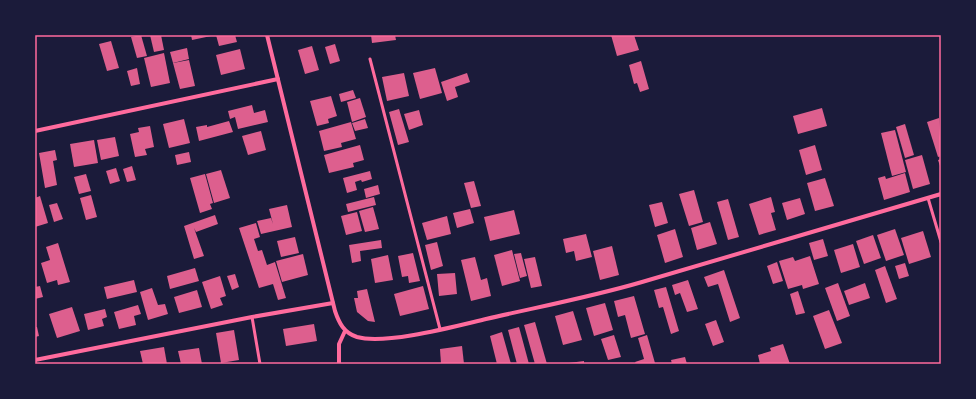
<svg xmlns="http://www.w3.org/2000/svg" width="976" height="399" font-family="'Alegreya Sans',sans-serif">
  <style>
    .building { fill: #dd5f8e }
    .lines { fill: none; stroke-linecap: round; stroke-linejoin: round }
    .service { stroke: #ff6b9d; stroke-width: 3 }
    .minor { stroke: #ff6b9d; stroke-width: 4 }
    .neatline { fill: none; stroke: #ff6b9d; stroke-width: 1.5 }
  </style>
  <rect width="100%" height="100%" fill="#1b1b3a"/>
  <!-- building -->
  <g class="building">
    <polygon points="141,35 147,56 137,58 131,37"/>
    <polygon points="150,35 161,35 164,50 154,52"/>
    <polygon points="191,35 211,35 211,36 192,40"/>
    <polygon points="216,35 235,35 237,42 219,46"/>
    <polygon points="371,35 395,35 396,40 372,43"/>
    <polygon points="611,35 634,35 639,50 617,56"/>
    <polygon points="111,41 119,68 107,71 99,44"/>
    <polygon points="335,44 340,61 330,64 325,47"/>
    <polygon points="312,46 319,70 305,74 298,50"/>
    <polygon points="187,48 189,59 173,63 170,52"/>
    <polygon points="240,49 245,69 221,75 216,55"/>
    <polygon points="164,53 170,83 151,87 144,58"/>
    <polygon points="189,60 195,86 180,89 173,63"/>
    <polygon points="641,61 649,89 640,92 637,83 634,84 629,65"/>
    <polygon points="137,68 140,84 131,86 127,71"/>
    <polygon points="435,68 442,93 420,99 413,73"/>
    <polygon points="404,73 409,96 387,101 382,77"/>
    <polygon points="467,73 470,82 455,87 458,97 447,101 441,82"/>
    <polygon points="353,90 356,98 341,102 339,94"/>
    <polygon points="331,96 337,116 328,119 329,123 317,126 310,101"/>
    <polygon points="360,98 366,117 352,122 347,102"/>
    <polygon points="252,105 254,113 265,110 268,122 238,129 235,117 230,119 228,111"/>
    <polygon points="822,108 827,126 798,134 793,116"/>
    <polygon points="399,109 409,142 398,145 389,112"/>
    <polygon points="419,110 423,125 409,130 404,114"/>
    <polygon points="939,118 941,156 938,157 927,122"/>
    <polygon points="184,119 190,143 169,148 163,124"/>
    <polygon points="365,119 368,128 355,131 352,123"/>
    <polygon points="229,121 233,132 199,141 196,127 207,125 207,127"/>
    <polygon points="351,122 356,139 341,143 342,147 324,151 319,131"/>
    <polygon points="905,124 914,155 905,158 896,127"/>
    <polygon points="150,126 154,147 145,149 147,155 135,157 130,134 139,132 138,128"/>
    <polygon points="895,130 906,172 892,176 881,133"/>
    <polygon points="261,131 266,150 248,155 242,136"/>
    <polygon points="115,137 119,156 101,160 97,140"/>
    <polygon points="94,140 98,163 74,167 70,144"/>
    <polygon points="360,145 364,160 353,163 354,167 329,173 324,155"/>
    <polygon points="815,145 822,170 806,175 799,150"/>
    <polygon points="55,150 57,160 53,161 57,185 45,188 39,153"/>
    <polygon points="189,152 191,162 177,165 175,155"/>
    <polygon points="922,155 930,184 913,189 905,160"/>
    <polygon points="941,159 941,169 938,160"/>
    <polygon points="132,166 136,180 127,182 123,169"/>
    <polygon points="116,168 120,181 110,184 106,171"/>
    <polygon points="221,170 230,198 214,203 206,174"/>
    <polygon points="370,171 372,179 362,182 361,180 355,182 357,190 347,193 343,178"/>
    <polygon points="905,173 910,192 884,200 878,178 885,176 886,179"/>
    <polygon points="86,174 91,191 79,194 74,177"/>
    <polygon points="205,174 213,203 210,204 212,209 200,213 190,178"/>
    <polygon points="825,178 834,206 815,211 807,183"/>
    <polygon points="474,181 481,206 471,208 464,183"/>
    <polygon points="378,185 380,194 366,198 364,189"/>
    <polygon points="694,190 703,222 689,226 679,194"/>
    <polygon points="91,195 97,217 86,220 80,198"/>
    <polygon points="40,196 48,223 35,227 35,198"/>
    <polygon points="374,197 376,205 348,212 346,204"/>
    <polygon points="771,197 775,212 771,213 776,230 759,235 749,204"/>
    <polygon points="800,198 805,214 787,220 782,203"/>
    <polygon points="728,199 739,237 728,240 717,202"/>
    <polygon points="662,202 668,223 655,227 649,205"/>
    <polygon points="57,203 63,219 54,222 49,205"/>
    <polygon points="287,205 292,227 261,234 257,221 271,218 273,224 269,209"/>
    <polygon points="373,207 379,229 365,232 359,211"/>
    <polygon points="470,209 474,223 457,228 453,213"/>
    <polygon points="514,210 520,234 490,241 484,217"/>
    <polygon points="357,212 362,231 346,235 341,216"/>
    <polygon points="215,215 218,224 196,232 194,228 204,256 194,259 184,226"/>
    <polygon points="447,216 451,234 427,240 422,223"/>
    <polygon points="710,222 717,244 697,250 691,228"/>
    <polygon points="256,223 260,237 254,239 258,251 262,250 267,265 275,262 286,298 278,300 273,284 259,288 239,228"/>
    <polygon points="675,229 683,257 665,263 657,235"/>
    <polygon points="895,229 904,255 886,261 877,235"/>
    <polygon points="923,231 931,257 909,264 901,238"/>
    <polygon points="586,234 592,257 576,261 574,251 566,253 563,239"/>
    <polygon points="873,235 881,258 864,264 856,241"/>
    <polygon points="295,237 299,253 281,257 277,241"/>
    <polygon points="823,239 828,256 814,260 809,243"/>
    <polygon points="381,240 382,248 360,251 361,261 352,263 349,245"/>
    <polygon points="437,242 443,266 431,270 425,245"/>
    <polygon points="58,243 70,282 58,285 57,280 47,283 41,263 50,260 46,247"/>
    <polygon points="853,244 860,267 841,273 834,250"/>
    <polygon points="612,246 619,275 600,280 593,251"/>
    <polygon points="512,250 520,281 502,286 494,255"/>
    <polygon points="413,253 420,281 409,283 408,276 402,277 398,256"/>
    <polygon points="521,253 527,276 520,278 514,254"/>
    <polygon points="303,254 308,275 282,282 276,261"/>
    <polygon points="388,255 393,280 375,283 371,259"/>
    <polygon points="810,256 819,284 803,289 802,285 788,289 779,261 793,257 795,261"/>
    <polygon points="475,257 481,280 487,278 491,296 471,301 461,260"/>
    <polygon points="535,257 542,286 531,288 524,259"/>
    <polygon points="777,262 783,281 773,284 767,266"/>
    <polygon points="905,263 909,276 899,279 895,266"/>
    <polygon points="885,266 897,299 886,303 875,270"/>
    <polygon points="195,268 199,281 170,289 167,276"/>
    <polygon points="724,270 740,318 730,322 718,284 708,287 704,277"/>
    <polygon points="455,273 457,294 439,296 437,274"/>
    <polygon points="235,274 239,287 232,290 227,276"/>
    <polygon points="220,276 226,296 220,298 223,305 211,309 202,282"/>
    <polygon points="134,280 137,292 107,299 104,287"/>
    <polygon points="688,280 698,309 687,312 680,293 675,295 672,285"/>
    <polygon points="838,283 850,316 837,321 825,288"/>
    <polygon points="865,283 870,298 849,305 844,291"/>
    <polygon points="40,286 43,297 35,299 35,287"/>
    <polygon points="423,286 429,309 400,316 394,294"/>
    <polygon points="666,287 679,331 671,334 663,307 659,308 654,290"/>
    <polygon points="152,288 158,305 165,304 168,314 148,320 140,292"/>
    <polygon points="367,289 375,322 368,321 357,312 354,298 358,298 357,291"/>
    <polygon points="197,290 202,307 179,313 174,297"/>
    <polygon points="798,291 805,313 796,315 790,294"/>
    <polygon points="634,296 645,334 631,338 625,315 618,317 614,301"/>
    <polygon points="605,303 613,330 594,336 586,308"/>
    <polygon points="138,305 141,314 134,316 136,325 119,329 114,312"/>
    <polygon points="72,307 80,331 57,338 49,314"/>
    <polygon points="105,309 107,317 102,319 104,326 88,330 84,314"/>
    <polygon points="829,310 842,343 825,349 813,316"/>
    <polygon points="573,311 582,340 563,345 555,316"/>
    <polygon points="716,320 724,342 713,346 705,324"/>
    <polygon points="535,322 547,364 535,364 524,325"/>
    <polygon points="314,324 317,341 286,346 283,329"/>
    <polygon points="35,327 37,327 39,336 35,337"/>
    <polygon points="519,327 529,364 517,364 508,330"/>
    <polygon points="234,330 239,360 221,363 216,333"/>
    <polygon points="502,332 511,364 497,364 490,336"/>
    <polygon points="614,335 621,357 608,360 601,339"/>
    <polygon points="647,335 655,363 636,364 635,362 644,359 638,338"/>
    <polygon points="783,344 790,364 760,364 758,355 771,351 770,348"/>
    <polygon points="462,346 464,364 441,364 440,349"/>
    <polygon points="164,347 167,364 143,364 140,351"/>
    <polygon points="199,348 202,364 181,364 178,351"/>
    <polygon points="685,357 687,364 672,364 671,360"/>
    <polygon points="584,361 584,364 569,364 569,363"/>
  </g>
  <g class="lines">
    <!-- service -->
    <g class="service">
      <polyline points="370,59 440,329"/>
      <polyline points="928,198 941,242"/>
      <polyline points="252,317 260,364"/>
    </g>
    <!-- minor -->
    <g class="minor">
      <path d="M 267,35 L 335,311 C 339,323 344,333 357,337 C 386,345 456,326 486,319 C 538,307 591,297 642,282 C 742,253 841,223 941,194"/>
      <polyline points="35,131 278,79"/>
      <polyline points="35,360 252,317 333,303"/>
      <polyline points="339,364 339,344 345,331"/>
    </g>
  </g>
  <!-- border -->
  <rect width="976" height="399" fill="none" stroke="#1b1b3a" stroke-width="72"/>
  <rect x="36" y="36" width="904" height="327" class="neatline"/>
</svg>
